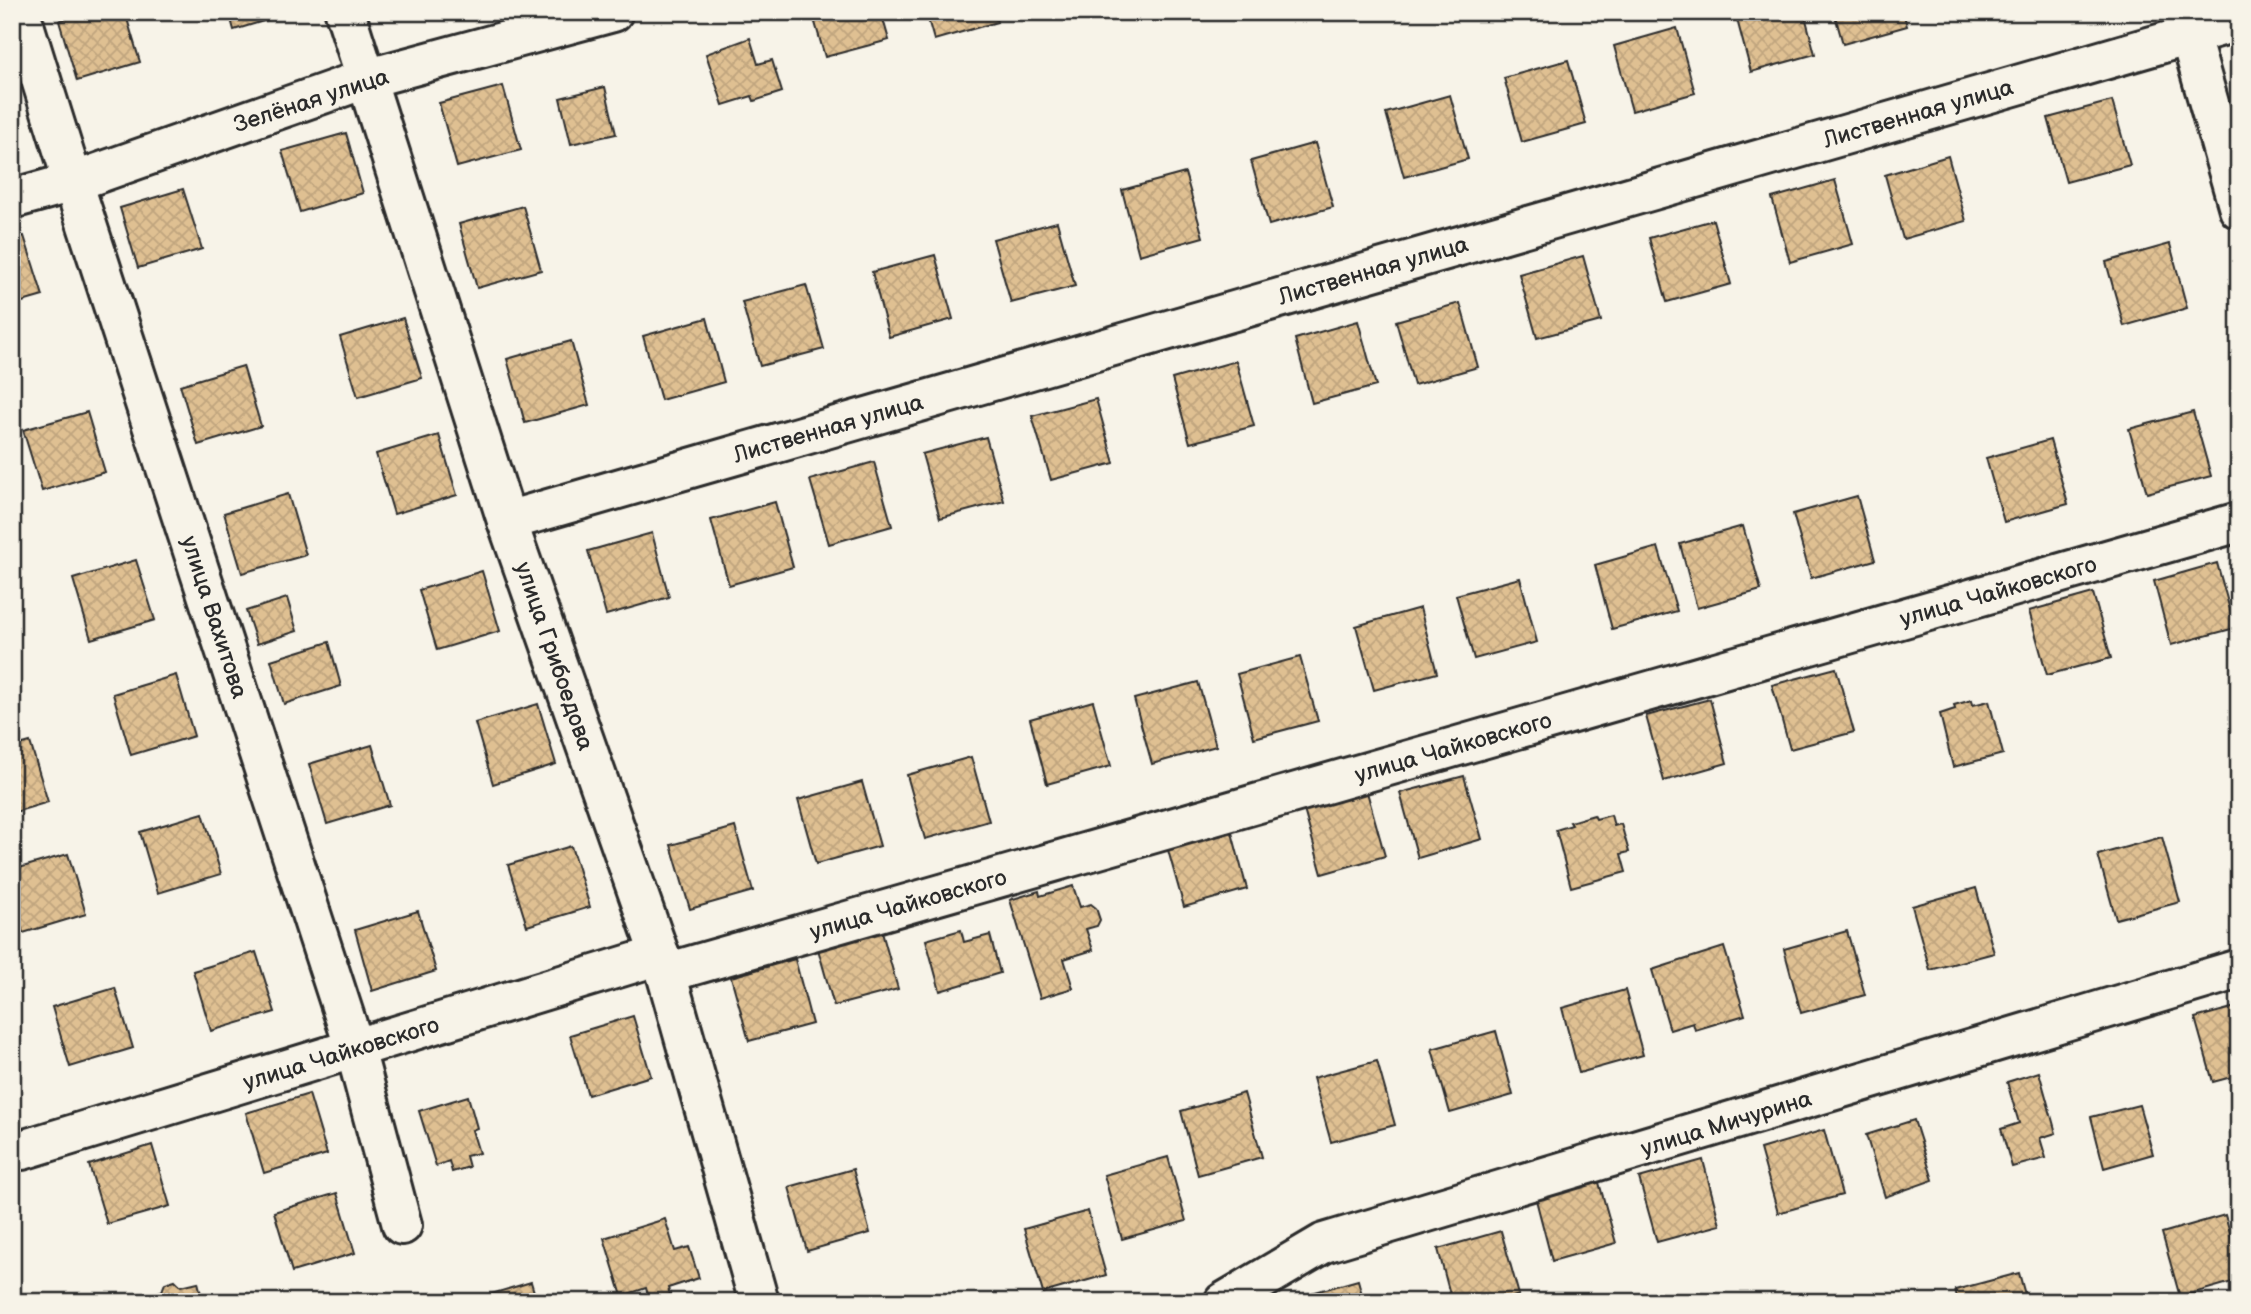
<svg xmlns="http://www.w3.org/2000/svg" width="2251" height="1314" font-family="'Balsamiq Sans',sans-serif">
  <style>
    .building { fill: url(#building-cross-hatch); stroke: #2b2b2b; stroke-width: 2 }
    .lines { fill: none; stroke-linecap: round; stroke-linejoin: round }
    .minor-casing { stroke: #2b2b2b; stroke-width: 44 }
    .minor { stroke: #f7f3e8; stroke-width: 38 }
    .labels { text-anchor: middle; stroke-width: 5; stroke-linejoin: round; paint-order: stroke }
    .street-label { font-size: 23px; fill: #2b2b2b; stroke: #f7f3e8 }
  </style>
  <defs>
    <pattern id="building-cross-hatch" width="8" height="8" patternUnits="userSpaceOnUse" patternTransform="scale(1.75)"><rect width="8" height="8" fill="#dfc092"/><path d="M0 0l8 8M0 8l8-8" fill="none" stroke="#c0a57e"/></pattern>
  </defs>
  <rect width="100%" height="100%" fill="#f7f3e8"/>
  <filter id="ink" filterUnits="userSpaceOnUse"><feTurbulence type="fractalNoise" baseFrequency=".0143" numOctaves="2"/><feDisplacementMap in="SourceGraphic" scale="14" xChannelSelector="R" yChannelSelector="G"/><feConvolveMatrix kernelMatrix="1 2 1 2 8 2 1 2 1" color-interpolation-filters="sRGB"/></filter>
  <g filter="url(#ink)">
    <!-- building -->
    <g class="building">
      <polygon points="89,12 125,12 140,62 77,81 59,21"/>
      <polygon points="229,12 293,12 234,30"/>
      <polygon points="812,12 881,12 889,40 825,57"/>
      <polygon points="926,12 994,12 997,22 934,40"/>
      <polygon points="1735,12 1804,12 1815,54 1751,72"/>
      <polygon points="1834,12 1903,12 1907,26 1843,44"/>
      <polygon points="1976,12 2002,12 1978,19"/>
      <polygon points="1677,28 1695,93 1632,111 1614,46"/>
      <polygon points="750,38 758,64 772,60 782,92 754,101 752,96 723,105 706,54"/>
      <polygon points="1568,60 1586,124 1522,142 1504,78"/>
      <polygon points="503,86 521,150 457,167 439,103"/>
      <polygon points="605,87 616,134 571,144 560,98"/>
      <polygon points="1450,95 1468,159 1404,177 1386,113"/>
      <polygon points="2112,101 2130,165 2066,182 2048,118"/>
      <polygon points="346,133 363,193 300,212 282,151"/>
      <polygon points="1315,143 1333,207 1269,225 1251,161"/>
      <polygon points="1948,156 1966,221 1903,239 1885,175"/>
      <polygon points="1185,173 1203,237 1139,255 1122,190"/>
      <polygon points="1835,180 1853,244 1790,262 1772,198"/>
      <polygon points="183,189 202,249 138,268 120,208"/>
      <polygon points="523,206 541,270 477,288 459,224"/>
      <polygon points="1713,220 1731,284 1667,302 1649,238"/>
      <polygon points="1057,222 1075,286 1011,303 993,239"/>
      <polygon points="24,236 43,296 12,305 12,239"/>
      <polygon points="2170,244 2187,308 2124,326 2106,262"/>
      <polygon points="935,255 953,319 889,337 872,272"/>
      <polygon points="1583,256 1601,321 1537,338 1519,274"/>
      <polygon points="806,285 824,349 760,366 742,302"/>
      <polygon points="1460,303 1478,367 1414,385 1396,321"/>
      <polygon points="403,318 422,378 358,397 340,337"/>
      <polygon points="707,318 724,382 661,400 643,336"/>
      <polygon points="1358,321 1376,386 1312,403 1295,339"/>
      <polygon points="571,341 589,405 525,423 507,359"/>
      <polygon points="1236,361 1254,426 1190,443 1172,379"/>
      <polygon points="243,366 261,426 198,445 180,385"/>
      <polygon points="1096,399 1114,463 1051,480 1032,416"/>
      <polygon points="87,412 105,472 42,491 23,430"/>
      <polygon points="2193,412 2211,476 2147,493 2129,429"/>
      <polygon points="439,435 457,495 394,514 376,454"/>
      <polygon points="986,437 1004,501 940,518 922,454"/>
      <polygon points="2050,440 2068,504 2004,522 1986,458"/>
      <polygon points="874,462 892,526 829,544 810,480"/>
      <polygon points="288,494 306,555 242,573 224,513"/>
      <polygon points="1857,496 1875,560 1811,578 1793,514"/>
      <polygon points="775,502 793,567 729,585 711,520"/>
      <polygon points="1743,526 1761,590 1697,608 1680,544"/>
      <polygon points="652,533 669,597 606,615 588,551"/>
      <polygon points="1658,547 1677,611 1612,629 1595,565"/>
      <polygon points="136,560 155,620 91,639 73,579"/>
      <polygon points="2217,563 2235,628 2171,645 2154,581"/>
      <polygon points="482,571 500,631 437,650 419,590"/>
      <polygon points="1520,578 1537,642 1474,659 1456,595"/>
      <polygon points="2093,593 2111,658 2047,675 2029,611"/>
      <polygon points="287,598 297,631 257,644 246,611"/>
      <polygon points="1420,608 1437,673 1374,690 1356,626"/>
      <polygon points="329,642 341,686 284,704 271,660"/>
      <polygon points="1300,657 1318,721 1254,738 1237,674"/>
      <polygon points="1836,668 1854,732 1790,749 1772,685"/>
      <polygon points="176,675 194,736 131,755 113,694"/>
      <polygon points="1198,682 1216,746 1152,764 1134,699"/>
      <polygon points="1710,699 1727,763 1664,781 1646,716"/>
      <polygon points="1972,700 1973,705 1989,701 2003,754 1953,767 1940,714 1955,709 1954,705"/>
      <polygon points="1093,701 1111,766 1047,784 1030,719"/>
      <polygon points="538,704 556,764 493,784 475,723"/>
      <polygon points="30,742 48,802 12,813 12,747"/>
      <polygon points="372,745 390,805 327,824 309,764"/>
      <polygon points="971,757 989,821 925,839 907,775"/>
      <polygon points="1464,776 1482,839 1418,858 1400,793"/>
      <polygon points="862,782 880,846 816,864 798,800"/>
      <polygon points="1367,792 1385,856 1322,874 1304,810"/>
      <polygon points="203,813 221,874 158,893 140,832"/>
      <polygon points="1594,815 1596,819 1611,815 1614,826 1621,824 1629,852 1621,854 1626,872 1571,887 1556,830 1572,825 1570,822"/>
      <polygon points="1230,825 1247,889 1184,907 1166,843"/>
      <polygon points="735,827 753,891 690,909 671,845"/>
      <polygon points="2162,837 2180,902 2116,919 2098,855"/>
      <polygon points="571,846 590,907 527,926 508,865"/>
      <polygon points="68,854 86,914 23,933 12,898 12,870"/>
      <polygon points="1073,886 1080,907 1091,904 1096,908 1100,920 1097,926 1086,929 1093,950 1064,959 1073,988 1040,998 1010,900 1039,891 1040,896"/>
      <polygon points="1976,888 1994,953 1930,970 1912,906"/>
      <polygon points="418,911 436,971 372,991 355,930"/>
      <polygon points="880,925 898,989 834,1006 816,942"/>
      <polygon points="961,930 964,942 990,935 1000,973 940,991 926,940"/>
      <polygon points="1847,931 1865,995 1801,1013 1784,949"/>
      <polygon points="1724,947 1745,1015 1695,1030 1693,1023 1670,1030 1652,970"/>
      <polygon points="256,952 275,1012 211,1031 193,971"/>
      <polygon points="795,959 812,1024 749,1041 731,977"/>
      <polygon points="115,988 133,1048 70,1067 52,1007"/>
      <polygon points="1625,990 1643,1055 1579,1073 1562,1008"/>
      <polygon points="2239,1006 2239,1075 2213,1082 2195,1018"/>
      <polygon points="633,1016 651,1076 588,1095 570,1035"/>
      <polygon points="1496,1031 1513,1095 1450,1113 1432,1049"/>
      <polygon points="1377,1061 1395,1125 1331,1142 1313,1078"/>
      <polygon points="2039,1072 2056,1133 2040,1138 2046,1158 2012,1167 2001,1129 2019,1123 2007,1082"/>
      <polygon points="1244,1093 1262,1157 1198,1175 1181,1111"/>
      <polygon points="309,1094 327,1154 264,1173 246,1113"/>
      <polygon points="468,1096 477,1128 472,1130 479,1153 466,1156 469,1167 452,1172 449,1161 436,1166 419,1111"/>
      <polygon points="2139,1105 2153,1154 2104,1168 2091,1117"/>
      <polygon points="1914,1120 1933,1180 1885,1197 1866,1135"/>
      <polygon points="1824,1130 1842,1195 1778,1213 1760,1149"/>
      <polygon points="152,1145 170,1206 107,1224 89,1165"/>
      <polygon points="1168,1157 1186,1221 1122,1239 1104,1175"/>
      <polygon points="1703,1160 1720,1225 1657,1242 1639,1178"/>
      <polygon points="853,1169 870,1233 807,1251 789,1187"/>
      <polygon points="1598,1179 1616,1243 1552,1261 1535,1196"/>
      <polygon points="337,1193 355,1253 292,1272 274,1212"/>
      <polygon points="1088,1211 1106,1275 1043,1293 1024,1229"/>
      <polygon points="2225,1215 2239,1264 2239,1280 2180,1297 2162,1233"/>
      <polygon points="665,1219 675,1251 689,1247 699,1278 668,1288 672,1302 650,1302 646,1288 622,1296 604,1238"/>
      <polygon points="1501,1231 1519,1295 1496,1302 1452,1302 1438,1249"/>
      <polygon points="2019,1273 2027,1302 1958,1302 1955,1290"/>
      <polygon points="175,1280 181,1286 198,1282 203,1302 137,1302 136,1298 162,1291 165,1283"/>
      <polygon points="1358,1280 1364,1302 1295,1302 1294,1298"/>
      <polygon points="531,1282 537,1302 468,1301"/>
    </g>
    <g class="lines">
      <defs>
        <g id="minor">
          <polyline points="20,12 73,182 355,1049 402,1225"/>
          <polyline points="345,12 507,521 666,973 759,1302"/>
          <polyline points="2183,12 2239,209"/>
          <polyline points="12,199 73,182 365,79 613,12"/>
          <polyline points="507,521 2239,21"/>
          <polyline points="666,973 2239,522"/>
          <polyline points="22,1150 660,955"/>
          <polyline points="1224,1302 1324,1243 2239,969"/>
        </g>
      </defs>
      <!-- minor casing -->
      <use href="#minor" class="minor-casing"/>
      <!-- minor -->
      <use href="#minor" class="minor"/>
    </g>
  </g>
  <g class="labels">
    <!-- street labels -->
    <g class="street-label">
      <text transform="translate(311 100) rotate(-18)" y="8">Зелёная улица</text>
      <text transform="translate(1918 113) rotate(-16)" y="8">Лиственная улица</text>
      <text transform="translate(1373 270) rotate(-16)" y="8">Лиственная улица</text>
      <text transform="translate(828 428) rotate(-16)" y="8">Лиственная улица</text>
      <text transform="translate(1998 591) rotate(-16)" y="8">улица Чайковского</text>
      <text transform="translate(215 617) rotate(72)" y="8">улица Вахитова</text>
      <text transform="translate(555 656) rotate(71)" y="8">улица Грибоедова</text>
      <text transform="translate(1453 747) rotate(-16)" y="8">улица Чайковского</text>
      <text transform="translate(908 904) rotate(-16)" y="8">улица Чайковского</text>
      <text transform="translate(341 1053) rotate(-17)" y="8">улица Чайковского</text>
      <text transform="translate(1726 1123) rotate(-17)" y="8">улица Мичурина</text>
    </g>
  </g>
  <!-- margin -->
  <rect width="2251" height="1314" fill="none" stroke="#f7f3e8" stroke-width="42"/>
  <rect x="21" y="21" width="2209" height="1272" fill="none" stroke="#2b2b2b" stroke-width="2.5" filter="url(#ink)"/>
</svg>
